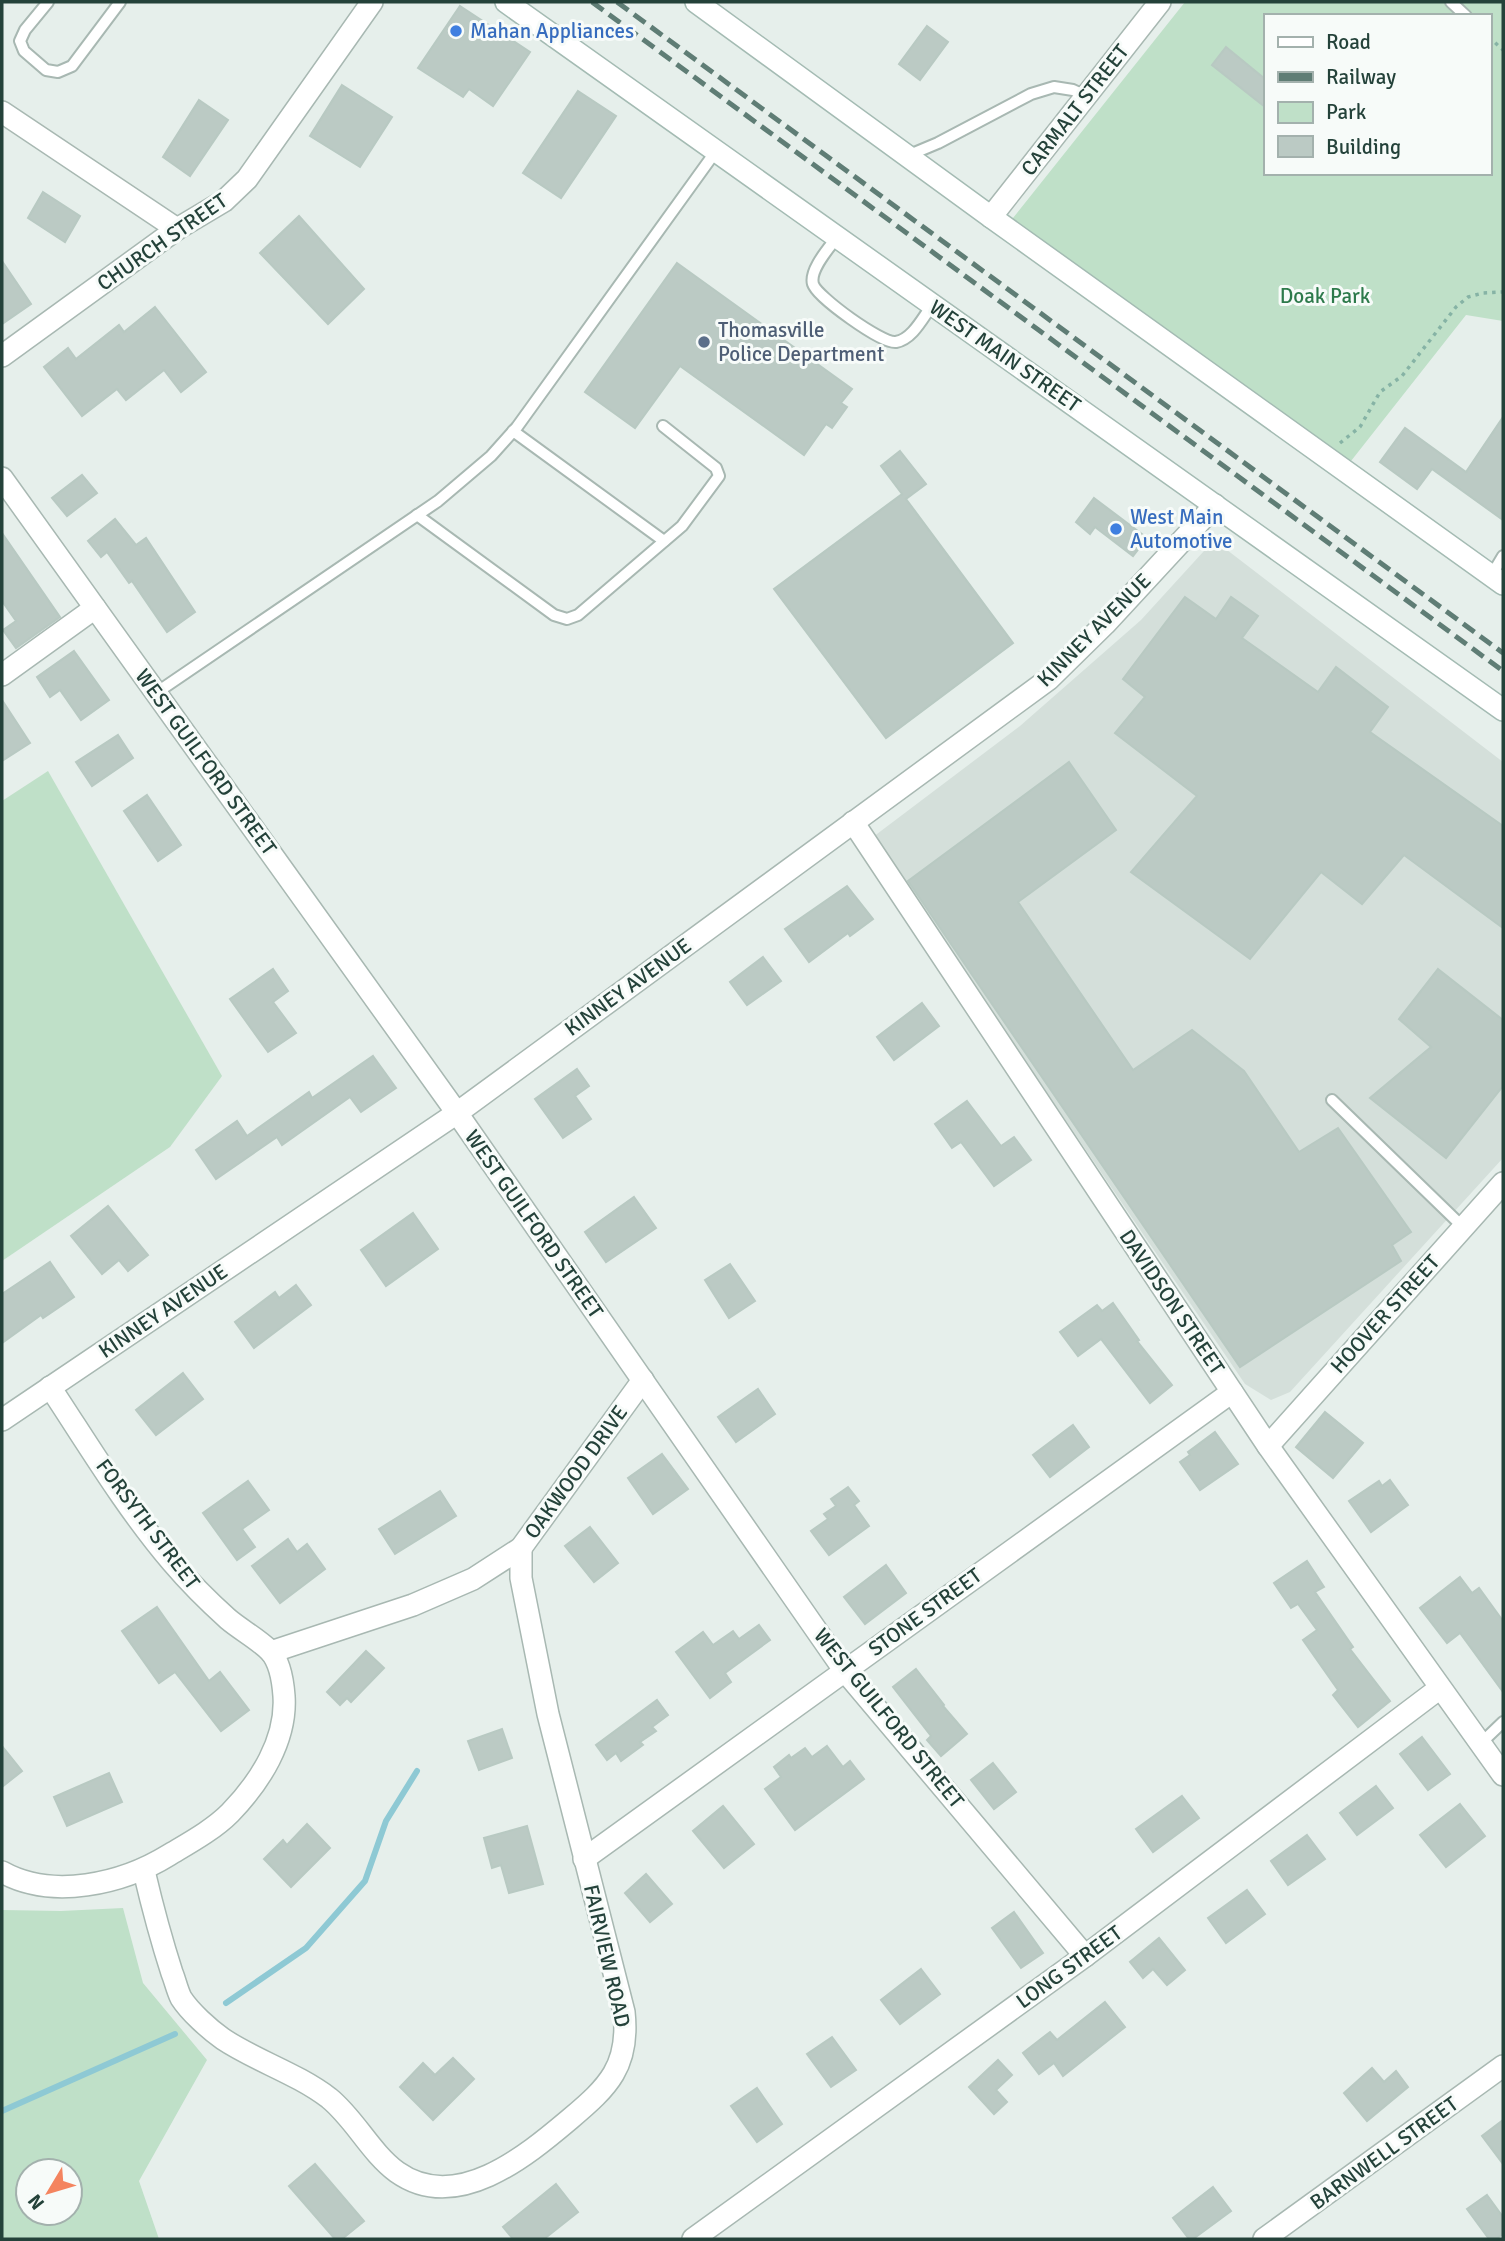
<svg xmlns="http://www.w3.org/2000/svg" width="1505" height="2241" font-family="Signika,sans-serif">
  <style>
    .built { fill: #d4dfda }
    .green { fill: #bfe0c8; fill-rule: evenodd }
    .lines { fill: none; stroke-linecap: round; stroke-linejoin: round }
    .stream { stroke: #8ec9d4; stroke-width: 6 }
    .building { fill: #bbcac4; stroke: #b8c9c2; stroke-width: 2 }
    .lane-casing { stroke: #a8b8b2; stroke-width: 14 }
    .street-casing { stroke: #a8b8b2; stroke-width: 24 }
    .secondary-casing { stroke: #a4bbb3; stroke-width: 24 }
    .path { stroke: #86b3a5; stroke-width: 3.5; stroke-dasharray: 3.5 5; stroke-linecap: butt }
    .lane { stroke: #fff; stroke-width: 10 }
    .street { stroke: #fff; stroke-width: 21 }
    .secondary { stroke: #fff; stroke-width: 21 }
    .rail { stroke: #5f7d75; stroke-width: 5; stroke-dasharray: 14 7; stroke-linecap: butt }
    .shop-dot { fill: #3f7fe0; stroke: #f7fbf9; stroke-width: 2.5 }
    .service-dot { fill: #5c6f8a; stroke: #f7fbf9; stroke-width: 2.5 }
    .labels { text-anchor: middle; stroke-width: 6; stroke-linejoin: round; paint-order: stroke }
    .shop-label { font-size: 21px; fill: #366cbe; stroke: #f7fbf9; text-anchor: start }
    .street-label { font-size: 21px; fill: #24423a; stroke: #f7fbf9 }
    .park-label { font-size: 21px; fill: #2d7a4b; stroke: #f7fbf9 }
    .service-label { font-size: 21px; fill: #4e5e75; stroke: #f7fbf9; text-anchor: start }
  </style>
  <rect width="100%" height="100%" fill="#e6efeb"/>
  <!-- built -->
  <polygon class="built" points="1214,540 1503,762 1503,1158 1290,1392 1271,1400 1245,1384 873,837 1020,726 1141,620"/>
  <!-- green -->
  <g class="green">
    <path d="M 1185,2 L 1503,2 L 1503,321 L 1466,315 L 1351,461 L 1005,228 ZM 1265,16 L 1489,16 L 1489,173 L 1265,173 Z"/>
    <polygon points="48,771 222,1076 170,1147 2,1261 2,801"/>
    <path d="M 123,1908 L 143,1983 L 207,2060 L 139,2181 L 159,2239 L 2,2239 L 2,1910 L 61,1911 ZM 70,2171 L 70,2213 L 28,2213 L 28,2171 Z"/>
  </g>
  <g class="lines">
    <!-- stream -->
    <g class="stream">
      <polyline points="226,2003 306,1948 365,1881 386,1821 417,1771"/>
      <polyline points="2,2111 175,2034"/>
    </g>
  </g>
  <!-- building -->
  <g class="building">
    <polygon points="460,6 530,52 493,106 469,89 463,97 418,68"/>
    <polygon points="927,26 948,42 920,80 899,64"/>
    <polygon points="1226,47 1265,79 1265,107 1212,65"/>
    <polygon points="342,85 392,117 360,167 310,136"/>
    <polygon points="578,91 616,116 561,198 523,173"/>
    <polygon points="199,100 228,120 190,176 163,157"/>
    <polygon points="43,192 80,216 65,242 28,218"/>
    <polygon points="299,216 364,289 328,324 260,253"/>
    <polygon points="2,261 31,304 2,324"/>
    <polygon points="677,263 852,389 841,403 847,407 832,428 826,424 804,455 680,366 635,428 585,392"/>
    <polygon points="155,307 206,372 181,392 164,370 126,400 117,389 82,416 44,367 68,348 76,359 119,325 124,332"/>
    <polygon points="1503,417 1503,520 1432,469 1417,489 1380,462 1405,428 1466,472"/>
    <polygon points="900,451 926,484 906,499 1013,643 886,738 774,589 902,494 881,466"/>
    <polygon points="82,475 97,493 67,516 52,498"/>
    <polygon points="1094,498 1147,538 1133,556 1095,527 1090,534 1076,522"/>
    <polygon points="115,519 136,545 146,538 195,612 167,632 132,581 129,583 107,552 101,557 88,541"/>
    <polygon points="2,533 60,617 16,648 3,630 16,621 2,601"/>
    <polygon points="1185,597 1216,619 1231,597 1258,616 1242,638 1318,692 1336,667 1388,707 1370,732 1503,826 1503,928 1404,855 1362,904 1321,872 1250,959 1131,872 1197,796 1115,733 1145,697 1123,679"/>
    <polygon points="74,651 109,700 81,720 60,690 50,697 37,677"/>
    <polygon points="2,700 30,743 2,761"/>
    <polygon points="118,735 133,758 92,786 76,762"/>
    <polygon points="1069,762 1116,830 1018,902 1133,1070 1192,1030 1244,1071 1299,1152 1338,1128 1411,1232 1392,1245 1401,1261 1240,1367 908,881"/>
    <polygon points="147,795 181,845 158,861 124,811"/>
    <polygon points="847,886 873,919 850,936 848,933 809,962 785,929"/>
    <polygon points="763,957 781,981 747,1005 730,982"/>
    <polygon points="273,969 288,991 273,1002 296,1033 268,1052 230,999"/>
    <polygon points="1438,969 1503,1020 1503,1086 1446,1158 1370,1098 1431,1047 1399,1019"/>
    <polygon points="922,1003 939,1026 894,1060 877,1037"/>
    <polygon points="373,1056 396,1088 361,1112 350,1097 282,1145 277,1137 216,1179 196,1150 237,1121 247,1136 309,1092 312,1098"/>
    <polygon points="577,1069 589,1086 575,1096 591,1119 563,1138 535,1099"/>
    <polygon points="967,1101 1001,1146 1014,1137 1031,1160 994,1186 961,1142 952,1148 935,1124"/>
    <polygon points="634,1197 656,1228 606,1262 585,1232"/>
    <polygon points="108,1206 148,1255 128,1271 119,1260 102,1274 71,1236"/>
    <polygon points="413,1213 438,1249 386,1286 361,1250"/>
    <polygon points="50,1262 74,1297 43,1318 41,1315 2,1343 2,1294"/>
    <polygon points="730,1264 755,1301 729,1318 705,1280"/>
    <polygon points="296,1285 311,1305 254,1348 235,1322 275,1292 279,1298"/>
    <polygon points="1113,1303 1139,1340 1137,1341 1172,1385 1150,1403 1101,1339 1078,1356 1060,1332 1097,1305 1102,1311"/>
    <polygon points="183,1373 203,1399 156,1435 136,1410"/>
    <polygon points="758,1389 775,1414 736,1442 718,1417"/>
    <polygon points="1325,1412 1363,1443 1333,1478 1296,1447"/>
    <polygon points="1073,1425 1089,1447 1050,1477 1033,1455"/>
    <polygon points="1215,1432 1238,1464 1200,1490 1180,1462 1190,1455 1188,1452"/>
    <polygon points="662,1454 688,1489 653,1514 628,1478"/>
    <polygon points="1390,1480 1408,1505 1371,1532 1349,1501 1379,1481 1382,1486"/>
    <polygon points="248,1481 269,1510 242,1529 255,1547 237,1560 203,1513"/>
    <polygon points="848,1487 859,1501 854,1505 869,1526 829,1555 811,1531 828,1519 824,1514 836,1506 831,1499"/>
    <polygon points="440,1491 456,1516 395,1554 379,1529"/>
    <polygon points="590,1527 618,1563 594,1582 565,1546"/>
    <polygon points="288,1539 297,1552 307,1544 325,1569 280,1603 252,1566"/>
    <polygon points="1307,1561 1324,1587 1315,1592 1353,1647 1350,1649 1390,1701 1358,1727 1333,1695 1338,1690 1303,1640 1317,1630 1298,1604 1291,1608 1274,1583"/>
    <polygon points="886,1565 906,1593 865,1624 844,1597"/>
    <polygon points="1460,1577 1472,1593 1479,1588 1503,1621 1503,1692 1460,1633 1447,1643 1420,1608"/>
    <polygon points="157,1607 209,1681 220,1672 249,1710 221,1731 175,1672 159,1683 122,1631"/>
    <polygon points="759,1625 770,1640 725,1673 731,1682 710,1698 676,1652 703,1632 713,1645 733,1631 739,1639"/>
    <polygon points="366,1651 384,1668 351,1702 347,1698 340,1705 327,1692"/>
    <polygon points="916,1669 944,1705 943,1706 967,1734 941,1756 927,1740 931,1736 893,1687"/>
    <polygon points="657,1700 668,1715 652,1727 656,1731 640,1742 643,1745 621,1761 616,1753 607,1760 596,1745"/>
    <polygon points="502,1729 512,1758 479,1770 468,1741"/>
    <polygon points="1422,1737 1450,1774 1428,1790 1400,1754"/>
    <polygon points="2,1746 22,1771 2,1787"/>
    <polygon points="827,1746 843,1767 850,1761 864,1779 795,1830 765,1789 781,1777 774,1767 789,1755 791,1758 805,1748 812,1757"/>
    <polygon points="993,1763 1016,1792 994,1809 971,1780"/>
    <polygon points="109,1773 122,1802 67,1826 54,1797"/>
    <polygon points="1376,1786 1393,1808 1357,1835 1340,1813"/>
    <polygon points="1182,1796 1199,1818 1153,1852 1136,1829"/>
    <polygon points="1460,1804 1485,1836 1446,1867 1420,1835"/>
    <polygon points="723,1806 754,1844 724,1868 693,1831"/>
    <polygon points="307,1824 330,1848 291,1887 264,1859 283,1840 287,1845"/>
    <polygon points="527,1826 543,1884 509,1893 501,1865 492,1868 484,1838"/>
    <polygon points="1307,1835 1325,1859 1288,1885 1271,1861"/>
    <polygon points="646,1874 672,1904 650,1922 625,1893"/>
    <polygon points="1247,1890 1265,1914 1226,1943 1208,1918"/>
    <polygon points="1014,1912 1043,1953 1021,1968 992,1928"/>
    <polygon points="1159,1938 1185,1970 1167,1985 1153,1969 1143,1978 1130,1962"/>
    <polygon points="921,1969 940,1994 900,2024 881,2000"/>
    <polygon points="1105,2002 1125,2027 1063,2076 1054,2063 1039,2074 1023,2053 1050,2032 1057,2040"/>
    <polygon points="832,2037 856,2070 831,2087 807,2054"/>
    <polygon points="453,2058 474,2079 433,2120 400,2087 423,2063 435,2075"/>
    <polygon points="998,2060 1012,2075 996,2090 1007,2102 994,2114 969,2087"/>
    <polygon points="1372,2068 1384,2082 1396,2071 1408,2087 1367,2121 1344,2093"/>
    <polygon points="757,2088 782,2124 757,2142 731,2106"/>
    <polygon points="1503,2120 1503,2164 1482,2136"/>
    <polygon points="315,2164 364,2221 342,2239 335,2239 289,2186"/>
    <polygon points="556,2184 578,2212 544,2239 513,2239 503,2227"/>
    <polygon points="1213,2187 1231,2211 1193,2239 1189,2239 1173,2218"/>
    <polygon points="1487,2195 1503,2217 1503,2234 1496,2239 1489,2239 1467,2209"/>
  </g>
  <g class="lines">
    <defs>
      <g id="lane">
        <polyline points="48,2 25,30 20,41 24,51 46,70 58,72 72,66 120,2"/>
        <polyline points="1451,2 1466,16"/>
        <polyline points="907,156 938,143 1031,94 1054,87 1073,90 1086,96"/>
        <path d="M 837,237 C 829,248 809,270 813,284 C 817,297 882,344 896,342 C 913,339 923,317 933,304"/>
        <polyline points="513,431 664,541"/>
        <polyline points="417,515 554,615 567,619 578,615 682,526 719,476 716,468 663,426"/>
        <polyline points="1491,576 1503,556"/>
        <polyline points="156,693 438,501 491,456 517,427 716,151"/>
        <polyline points="1332,1100 1463,1227"/>
        <polyline points="1480,1744 1503,1722"/>
      </g>
      <g id="street">
        <polyline points="2,112 177,229"/>
        <polyline points="991,217 1160,2"/>
        <polyline points="2,356 177,229 224,201 247,179 372,2"/>
        <polyline points="2,478 457,1113 844,1670 1085,1956"/>
        <polyline points="2,675 95,608"/>
        <polyline points="853,822 1268,1446 1503,1775"/>
        <polyline points="2,1420 457,1113 1049,679 1105,624 1215,505"/>
        <polyline points="1268,1446 1503,1183"/>
        <polyline points="271,1652 413,1605 473,1579 521,1548 643,1380"/>
        <polyline points="584,1859 1232,1392"/>
        <path d="M 144,1871 C 152,1905 161,1939 172,1973 C 175,1980 177,1990 181,1998 C 190,2012 209,2029 223,2039 C 256,2061 296,2073 329,2098 C 355,2119 370,2152 397,2172 C 456,2214 525,2157 570,2119 C 608,2087 630,2066 624,2012 L 548,1714 L 521,1578 L 521,1548"/>
        <path d="M 2,1872 C 52,1900 122,1884 169,1855 C 189,1843 213,1830 230,1813 C 260,1782 287,1740 284,1696 C 283,1682 280,1662 270,1651 C 258,1639 241,1630 228,1619 C 208,1601 189,1582 172,1562 C 126,1508 89,1446 50,1387"/>
        <polyline points="693,2239 1085,1956 1440,1688"/>
        <polyline points="1264,2239 1503,2066"/>
      </g>
      <g id="secondary">
        <polyline points="506,2 1503,710"/>
        <polyline points="696,2 991,217 1503,584"/>
      </g>
    </defs>
    <!-- lane casing -->
    <use href="#lane" class="lane-casing"/>
    <!-- street casing -->
    <use href="#street" class="street-casing"/>
    <!-- secondary casing -->
    <use href="#secondary" class="secondary-casing"/>
    <!-- path -->
    <g class="path">
      <polyline points="1489,37 1503,50"/>
      <polyline points="1340,443 1360,427 1380,392 1402,376 1456,307 1468,297 1483,293 1503,292"/>
    </g>
    <!-- lane -->
    <use href="#lane" class="lane"/>
    <!-- street -->
    <use href="#street" class="street"/>
    <!-- secondary -->
    <use href="#secondary" class="secondary"/>
    <!-- rail -->
    <g class="rail">
      <polyline points="592,2 1503,671"/>
      <polyline points="617,2 1503,653"/>
    </g>
  </g>
  <!-- markers -->
  <g class="shop-dot">
    <circle cx="456" cy="31" r="7"/>
    <circle cx="1116" cy="529" r="7"/>
  </g>
  <circle class="service-dot" cx="704" cy="342" r="7"/>
  <g class="labels">
    <!-- shop labels -->
    <g class="shop-label">
      <text x="470" y="38">Mahan Appliances</text>
      <text x="1130" y="524">West Main<tspan x="1130" dy="24">Automotive</tspan></text>
    </g>
    <!-- street labels -->
    <g class="street-label">
      <text transform="translate(1075 110) rotate(-52)" y="7">CARMALT STREET</text>
      <text transform="translate(162 242) rotate(-35)" y="7">CHURCH STREET</text>
      <text transform="translate(1005 356) rotate(35)" y="7">WEST MAIN STREET</text>
      <text transform="translate(1094 630) rotate(-45)" y="7">KINNEY AVENUE</text>
      <text transform="translate(206 762) rotate(54)" y="7">WEST GUILFORD STREET</text>
      <text transform="translate(628 987) rotate(-36)" y="7">KINNEY AVENUE</text>
      <text transform="translate(534 1224) rotate(55)" y="7">WEST GUILFORD STREET</text>
      <text transform="translate(1172 1302) rotate(56)" y="7">DAVIDSON STREET</text>
      <text transform="translate(163 1311) rotate(-34)" y="7">KINNEY AVENUE</text>
      <text transform="translate(1385 1314) rotate(-48)" y="7">HOOVER STREET</text>
      <text transform="translate(576 1472) rotate(-54)" y="7">OAKWOOD DRIVE</text>
      <text transform="translate(148 1524) rotate(53)" y="7">FORSYTH STREET</text>
      <text transform="translate(925 1612) rotate(-36)" y="7">STONE STREET</text>
      <text transform="translate(889 1718) rotate(51)" y="7">WEST GUILFORD STREET</text>
      <text transform="translate(607 1956) rotate(77)" y="7">FAIRVIEW ROAD</text>
      <text transform="translate(1069 1967) rotate(-36)" y="7">LONG STREET</text>
      <text transform="translate(1384 2153) rotate(-36)" y="7">BARNWELL STREET</text>
    </g>
    <!-- park labels -->
    <g class="park-label">
      <text x="1325" y="303">Doak Park</text>
    </g>
    <!-- service labels -->
    <g class="service-label">
      <text x="718" y="337">Thomasville<tspan x="718" dy="24">Police Department</tspan></text>
    </g>
  </g>
  <!-- border -->
  <rect width="1505" height="2241" fill="none" stroke="#24423a" stroke-width="7"/>
  <!-- legend -->
  <rect x="1264" y="14" width="228" height="161" fill="#f7fbf9" stroke="#a3b1ad" stroke-width="2"/>
  <rect x="1278" y="37" width="35" height="10" fill="#ffffff" stroke="#a3b1ad" stroke-width="2"/>
  <text x="1326" y="49" font-size="21" fill="#24423a">Road</text>
  <rect x="1278" y="72" width="35" height="10" fill="#5f7d75" stroke="#a3b1ad" stroke-width="2"/>
  <text x="1326" y="84" font-size="21" fill="#24423a">Railway</text>
  <rect x="1278" y="102" width="35" height="21" fill="#bfe0c8" stroke="#a3b1ad" stroke-width="2"/>
  <text x="1326" y="119" font-size="21" fill="#24423a">Park</text>
  <rect x="1278" y="136" width="35" height="21" fill="#bbcac4" stroke="#a3b1ad" stroke-width="2"/>
  <text x="1326" y="154" font-size="21" fill="#24423a">Building</text>
  <!-- north arrow -->
  <g transform="translate(49 2192) rotate(232)"><circle r="33" fill="#f7fbf9" stroke="#a3b1ad" stroke-width="2"/>
  <path d="M0-5L12 26L0 18L-12 26Z" fill="#f4845f"/>
  <text y="-10" font-size="19" font-weight="bold" text-anchor="middle" fill="#24423a">N</text>
  </g>
</svg>
